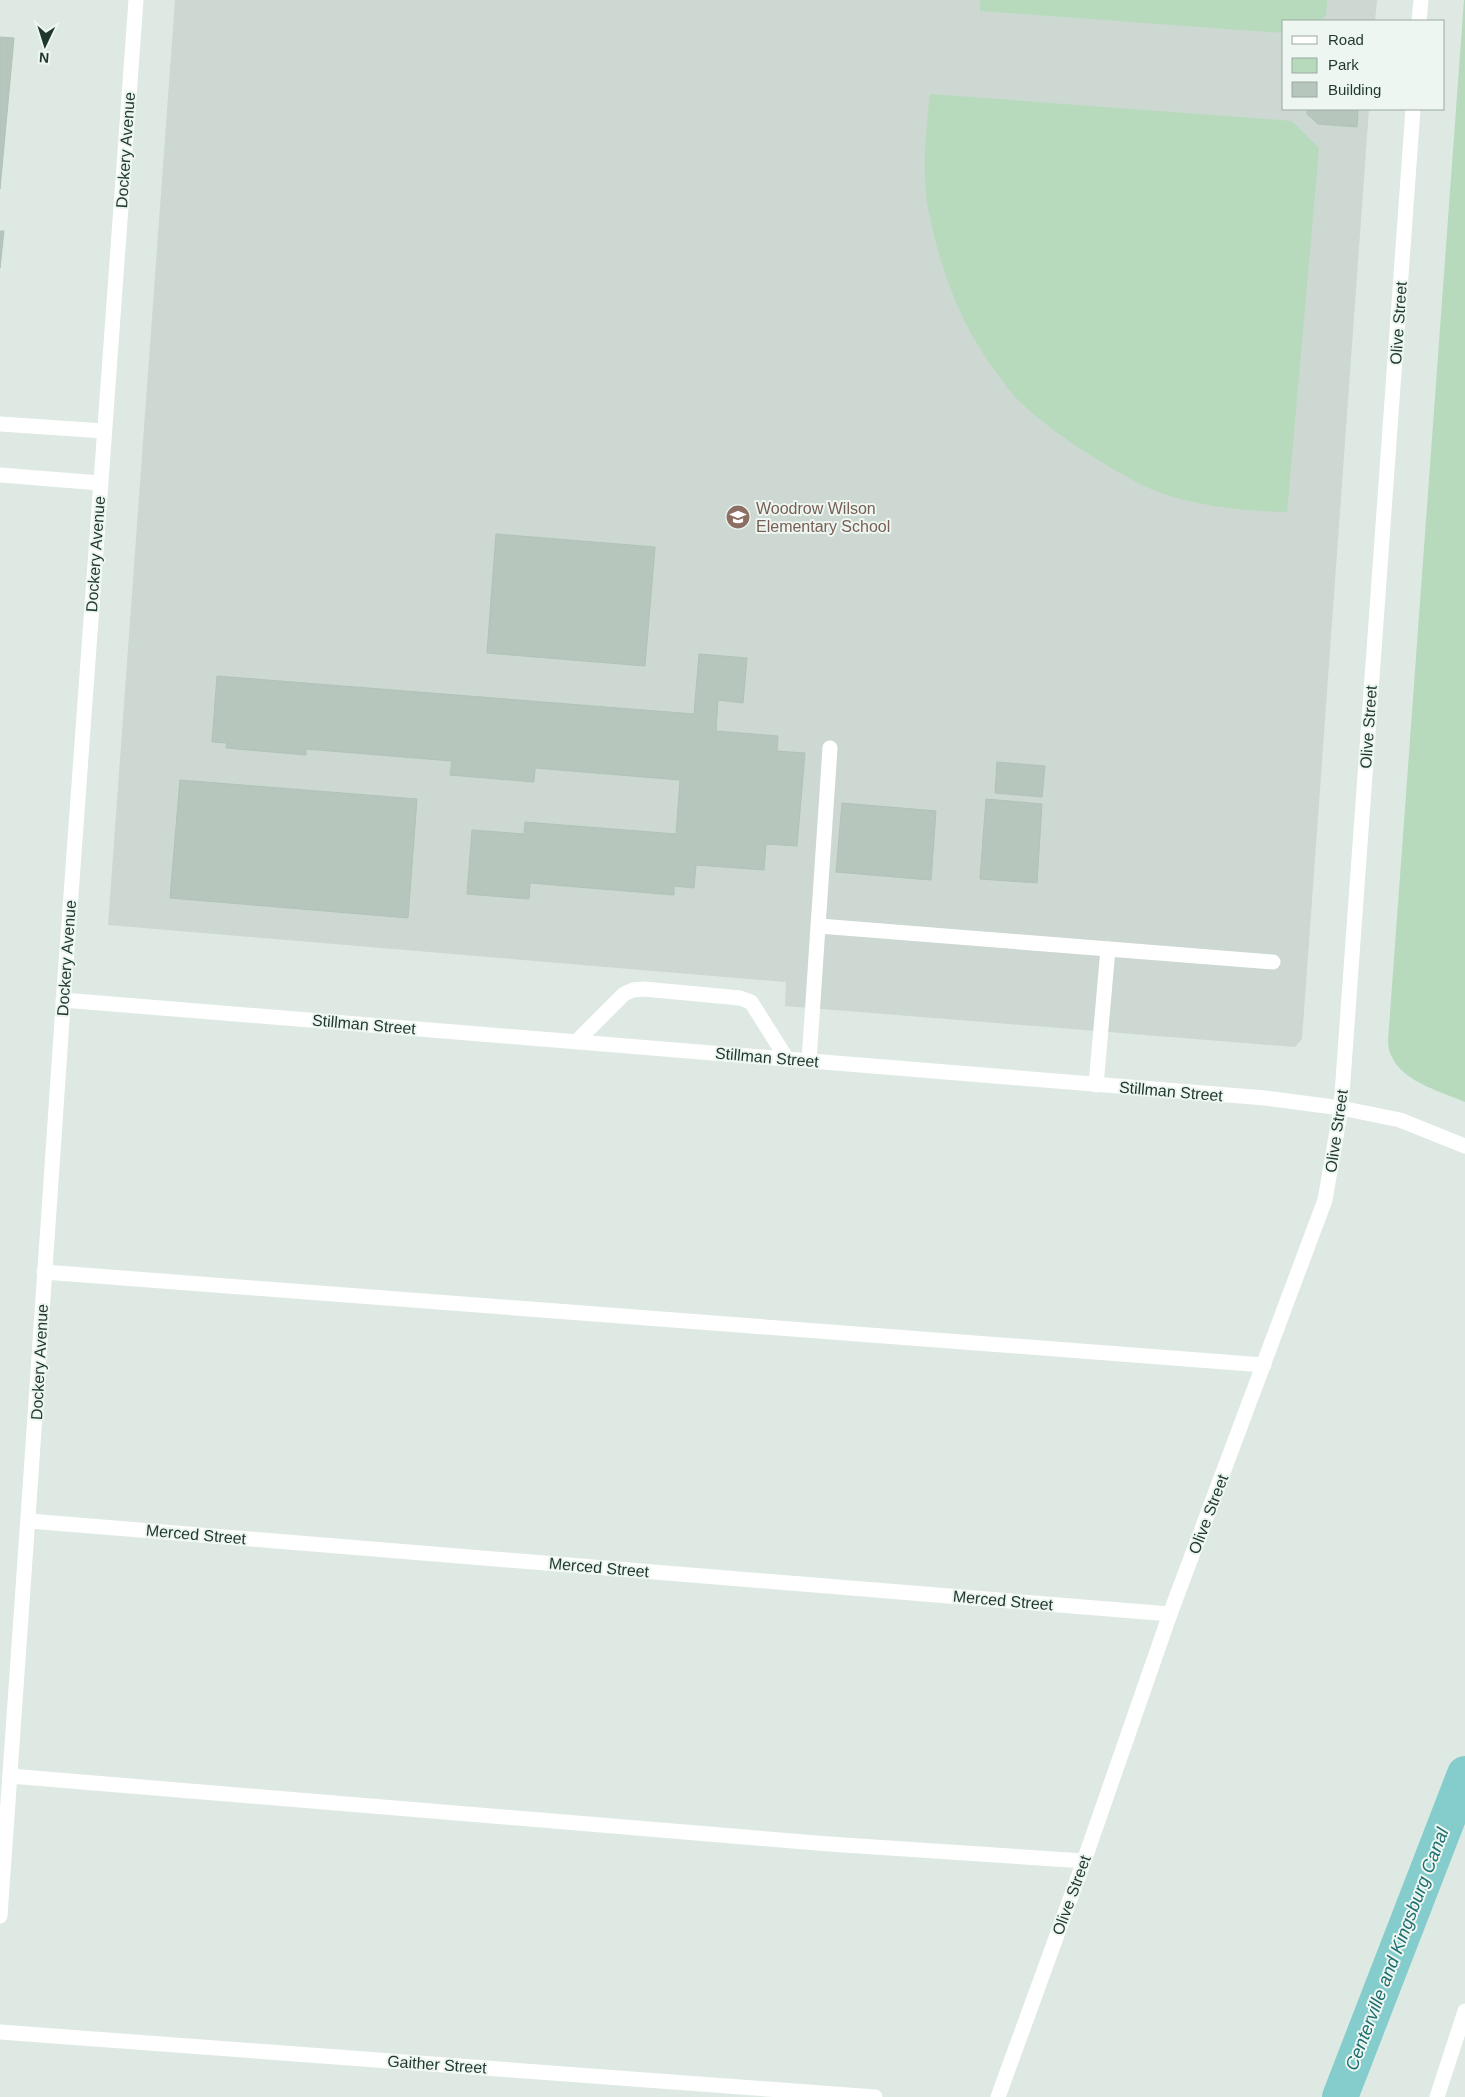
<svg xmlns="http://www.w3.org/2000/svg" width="1465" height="2097" font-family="Helvetica,sans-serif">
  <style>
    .built { fill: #ccd8d1 }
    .green { fill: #b6dabb }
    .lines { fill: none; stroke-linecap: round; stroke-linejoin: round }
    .canal { stroke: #85cdcd; stroke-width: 36 }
    .building { fill: #b6c6bd; stroke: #b0c2b8 }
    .minor { stroke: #fff; stroke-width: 15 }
    .labels { text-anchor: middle; stroke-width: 4; stroke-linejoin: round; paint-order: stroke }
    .street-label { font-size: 16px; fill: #1f372e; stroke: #edf6f0 }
    .education-label { font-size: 16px; fill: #785e54; stroke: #edf6f0; text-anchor: start }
    .water-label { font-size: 18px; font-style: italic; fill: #1c6f71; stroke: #edf6f0 }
  </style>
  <rect width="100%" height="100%" fill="#dde9e2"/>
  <!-- built -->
  <polygon class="built" points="175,0 1377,0 1375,21 1284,21 1284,109 1369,109 1302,1039 1295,1047 785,1006 786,982 108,925"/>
  <!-- green -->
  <g class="green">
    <polygon points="980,0 1327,0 1326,15 1320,21 1284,21 1284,33 980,11"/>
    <path d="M 1464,0 L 1465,0 L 1465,1102 C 1437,1090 1389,1078 1388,1041 Z"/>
    <path d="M 930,94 L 1292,121 L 1319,148 L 1287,512 C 1246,511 1206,507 1167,495 C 1145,488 1123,475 1103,463 C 1073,445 1043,424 1018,400 C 1011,393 1005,384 999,376 C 964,331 943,278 931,222 C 929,212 926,202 926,192 C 923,159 926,127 930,94 Z"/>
  </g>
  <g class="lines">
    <!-- canal -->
    <polyline class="canal" points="1340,2097 1465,1774"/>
  </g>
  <!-- building -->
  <g class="building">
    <polygon points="0,37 14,38 0,189"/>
    <polygon points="1307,109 1358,109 1357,127 1318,124 1307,114"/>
    <polygon points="0,231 4,231 0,268"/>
    <polygon points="496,534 655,547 645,666 487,653"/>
    <polygon points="699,654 747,658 743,703 718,700 716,731 778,736 777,751 805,753 797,846 766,844 764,870 696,865 694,888 674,886 674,895 530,883 529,899 467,894 472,830 524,834 525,822 676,834 680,780 535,768 534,782 450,775 452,761 306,749 306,755 226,748 227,743 212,742 217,676 694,714"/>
    <polygon points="997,762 1045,766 1042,797 995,793"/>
    <polygon points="180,780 417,799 408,918 170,898"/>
    <polygon points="986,799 1042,804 1037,883 980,879"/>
    <polygon points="842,803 936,811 931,880 836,872"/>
  </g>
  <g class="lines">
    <!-- minor -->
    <g class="minor">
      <polyline points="1419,21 1421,0"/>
      <polyline points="0,424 104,431"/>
      <polyline points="0,475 100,483"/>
      <polyline points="819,926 1273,962"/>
      <polyline points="63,1000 1265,1098 1341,1108 1400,1120 1465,1146"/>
      <polyline points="576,1042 624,994 633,990 644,989 740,998 751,1002 787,1059"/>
      <polyline points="809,1061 830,748"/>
      <polyline points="1096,1085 1108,949"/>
      <polyline points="44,1272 1264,1365"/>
      <polyline points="29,1521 1170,1614"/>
      <polyline points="10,1776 829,1844 1084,1861"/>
      <path d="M 0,1916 C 23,1608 42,1299 64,991 C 87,661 113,331 136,0"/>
      <polyline points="0,2032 875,2097"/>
      <polyline points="998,2097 1084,1861 1170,1614 1325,1200 1341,1108 1413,109"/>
      <polyline points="1437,2097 1465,2011"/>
    </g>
  </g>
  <!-- icons -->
  <defs>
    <symbol id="school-disc" viewBox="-11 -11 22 22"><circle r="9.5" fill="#8d6e63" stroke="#edf6f0"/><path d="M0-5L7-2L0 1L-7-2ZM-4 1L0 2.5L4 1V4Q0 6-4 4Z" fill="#fff"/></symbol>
  </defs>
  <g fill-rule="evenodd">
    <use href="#school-disc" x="724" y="503" width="28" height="28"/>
  </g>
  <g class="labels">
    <!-- street labels -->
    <g class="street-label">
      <text transform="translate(125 150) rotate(-86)" y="6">Dockery Avenue</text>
      <text transform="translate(1398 323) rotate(-86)" y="6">Olive Street</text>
      <text transform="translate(95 554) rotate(-86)" y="6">Dockery Avenue</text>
      <text transform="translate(1368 727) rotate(-86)" y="6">Olive Street</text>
      <text transform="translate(66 958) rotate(-86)" y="6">Dockery Avenue</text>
      <text transform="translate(364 1024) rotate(5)" y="6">Stillman Street</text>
      <text transform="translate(767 1057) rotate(5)" y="6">Stillman Street</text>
      <text transform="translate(1171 1091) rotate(5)" y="6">Stillman Street</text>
      <text transform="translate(1336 1131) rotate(-82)" y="6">Olive Street</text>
      <text transform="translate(39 1362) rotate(-87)" y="6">Dockery Avenue</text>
      <text transform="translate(1208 1514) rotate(-69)" y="6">Olive Street</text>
      <text transform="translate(196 1534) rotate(5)" y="6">Merced Street</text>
      <text transform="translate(599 1567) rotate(5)" y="6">Merced Street</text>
      <text transform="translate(1003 1600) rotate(5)" y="6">Merced Street</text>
      <text transform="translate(1071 1895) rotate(-70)" y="6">Olive Street</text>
      <text transform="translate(437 2064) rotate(4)" y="6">Gaither Street</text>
    </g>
    <!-- education labels -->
    <g class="education-label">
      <text x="756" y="514">Woodrow Wilson<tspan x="756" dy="18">Elementary School</tspan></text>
    </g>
    <!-- water labels -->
    <g class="water-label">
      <text transform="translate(1397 1949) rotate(-69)" y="6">Centerville and Kingsburg Canal</text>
    </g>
  </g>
  <!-- legend -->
  <rect x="1282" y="20" width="162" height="90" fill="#edf6f0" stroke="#9baaa2"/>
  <rect x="1292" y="36" width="25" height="8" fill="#ffffff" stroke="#9baaa2"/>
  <text x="1328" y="45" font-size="15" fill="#1f372e">Road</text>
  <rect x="1292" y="58" width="25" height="15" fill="#b6dabb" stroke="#9baaa2"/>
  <text x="1328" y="70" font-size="15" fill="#1f372e">Park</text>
  <rect x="1292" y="82" width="25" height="15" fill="#b6c6bd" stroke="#9baaa2"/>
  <text x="1328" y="95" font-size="15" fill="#1f372e">Building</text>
  <!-- north arrow -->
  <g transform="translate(45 45) rotate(184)" stroke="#edf6f0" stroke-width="4" paint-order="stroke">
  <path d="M0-4L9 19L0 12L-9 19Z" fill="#1f372e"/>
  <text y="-8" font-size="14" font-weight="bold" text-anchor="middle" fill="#1f372e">N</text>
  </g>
</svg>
